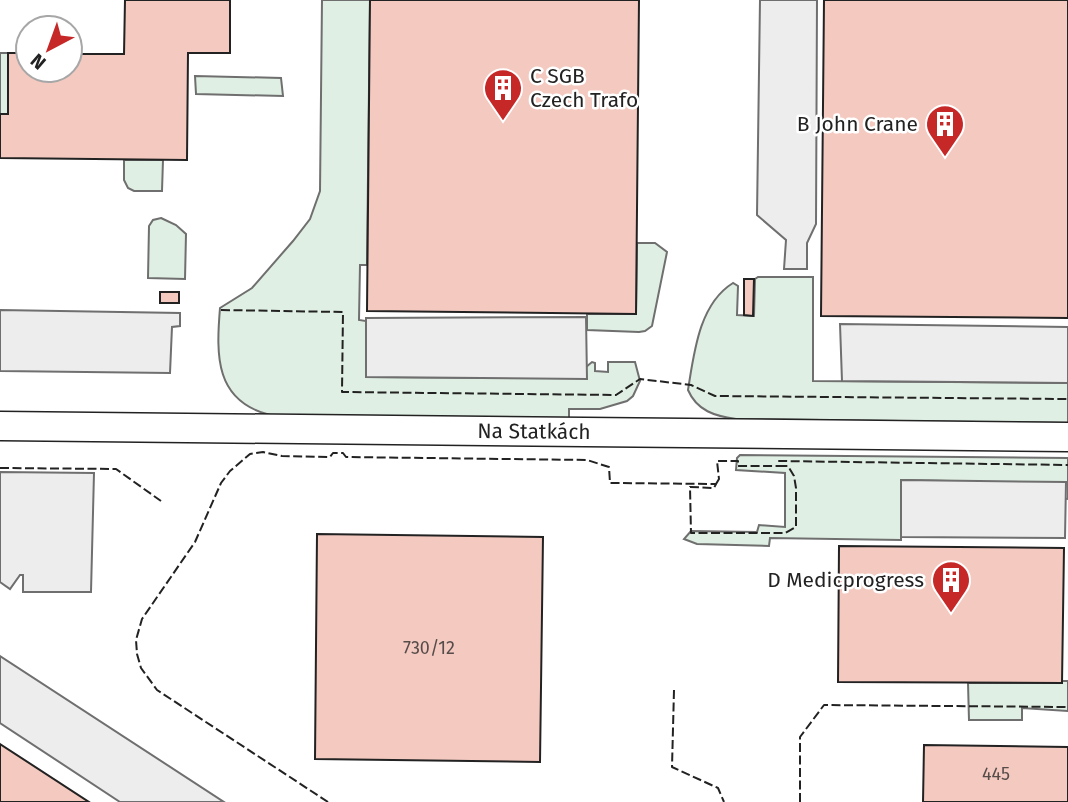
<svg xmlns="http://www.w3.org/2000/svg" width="1068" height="802" font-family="'Fira Sans',sans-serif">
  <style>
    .green { fill: #e0efe3; stroke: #6f6f6f; stroke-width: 2 }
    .parking { fill: #ededed; stroke: #6f6f6f; stroke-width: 2 }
    .building { fill: #f3c9c0; stroke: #222; stroke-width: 2 }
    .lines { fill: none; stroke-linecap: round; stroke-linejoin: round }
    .minor-casing { stroke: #222; stroke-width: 31 }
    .minor { stroke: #fff; stroke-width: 28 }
    .fence { stroke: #222; stroke-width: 2; stroke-dasharray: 9 3.5; stroke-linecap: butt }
    .labels { text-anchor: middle; stroke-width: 5; stroke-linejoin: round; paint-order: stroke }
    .number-label { font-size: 18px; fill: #564c4a }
    .poi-label { font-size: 21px; fill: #222; stroke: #fff; text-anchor: end }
    .street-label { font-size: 21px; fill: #222; stroke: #fff }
  </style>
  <rect width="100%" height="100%" fill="#fff"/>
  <!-- green -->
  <g class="green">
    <path d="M 322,0 L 370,0 L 367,265 L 360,265 L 359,320 L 366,321 L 366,377 L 529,378 L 586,367 L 592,362 L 595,363 L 595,371 L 608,372 L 608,362 L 635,362 L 640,381 L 633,396 L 627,401 L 600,409 L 569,409 L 569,418 L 270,415 C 215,401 216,356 220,308 L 252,288 L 293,241 L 310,219 L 320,191 Z"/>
    <rect x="0" y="53" width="8" height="61"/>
    <polygon points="195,76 281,78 283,96 196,94"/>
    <polygon points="124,160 163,160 162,191 134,191 128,188 124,180"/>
    <polygon points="161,218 176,225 186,234 185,279 148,278 149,226 153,220"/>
    <polygon points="637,243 655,243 667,252 652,326 645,331 639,332 587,330 587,314 636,314"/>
    <path d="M 758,277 L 813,277 L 813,381 L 1068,383 L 1068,423 L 736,419 C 715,416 697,411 688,390 C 694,353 699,304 733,283 L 738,286 L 737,315 L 754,316 L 755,279 Z"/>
    <polygon points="740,455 1068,458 1068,499 950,481 902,480 901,540 770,538 769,546 697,544 684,539 691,531 757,532 759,525 785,527 785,473 736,470 737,458"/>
    <polygon points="1062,681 1068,681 1068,711 1022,708 1022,720 969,720 968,683 1062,683"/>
  </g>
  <!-- parking -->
  <g class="parking">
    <polygon points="760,0 817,0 816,224 807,243 807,269 784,269 786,240 757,215"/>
    <polygon points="0,310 180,313 180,326 172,327 170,373 0,371"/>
    <polygon points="586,317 587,379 366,377 366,318"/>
    <polygon points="840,324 1068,327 1068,383 842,381"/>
    <polygon points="0,472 94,473 91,592 23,592 23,575 20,575 10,589 0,582"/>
    <polygon points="901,480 1066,482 1065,538 901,537"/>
    <polygon points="0,656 224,802 120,802 0,723"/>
  </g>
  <!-- building -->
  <g class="building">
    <polygon points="125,0 230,0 230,53 188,53 187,160 0,158 0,114 8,114 8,53 28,53 28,70 70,70 70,54 124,54"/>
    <polygon points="370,0 639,0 636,314 367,311"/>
    <polygon points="824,0 1068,0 1068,318 821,316"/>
    <polygon points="744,279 754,279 753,316 744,315"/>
    <rect x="160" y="292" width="19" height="11"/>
    <polygon points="317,534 543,537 540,762 315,759"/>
    <polygon points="839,546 1064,548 1062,683 838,682"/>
    <polygon points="0,744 89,802 0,802"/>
    <polygon points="924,745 1068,747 1068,802 923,802"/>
  </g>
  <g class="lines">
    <defs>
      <g id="minor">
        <path id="s1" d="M 0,426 L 1068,437"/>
      </g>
    </defs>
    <!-- minor casing -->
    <use href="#minor" class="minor-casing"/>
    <!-- minor -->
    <use href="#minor" class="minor"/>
    <!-- fence -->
    <g class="fence">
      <polyline points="221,310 343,312 342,392 616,395 640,379 691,385 715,396 1068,399"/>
      <polyline points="0,468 116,469 161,501"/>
      <polyline points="716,484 719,479 717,461 738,461 738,466 779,466"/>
      <polyline points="674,690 672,767 718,788 724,802"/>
      <polyline points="328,802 157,690 141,668 137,654 136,640 142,619 195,542 221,483 230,471 250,454 263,452 282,456 330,457 333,453 343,453 346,457 587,460 609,467 610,483 716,484 714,488 690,487 691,533 785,533 796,527 796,488 794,476 788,466 779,466 779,461 1068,465"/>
      <polyline points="800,802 800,737 824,705 1068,707"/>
    </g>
  </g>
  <!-- icons -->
  <defs>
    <symbol id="building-pin" viewBox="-11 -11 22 30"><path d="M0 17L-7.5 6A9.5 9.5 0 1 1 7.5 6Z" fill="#c62828" stroke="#fff"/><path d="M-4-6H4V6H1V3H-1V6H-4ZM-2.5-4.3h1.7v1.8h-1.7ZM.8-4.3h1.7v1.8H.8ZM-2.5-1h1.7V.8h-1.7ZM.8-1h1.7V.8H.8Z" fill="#fff"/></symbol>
  </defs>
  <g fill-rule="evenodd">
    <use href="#building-pin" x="481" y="66" width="44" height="60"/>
    <use href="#building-pin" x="923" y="102" width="44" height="60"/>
    <use href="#building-pin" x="929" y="558" width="44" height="60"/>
  </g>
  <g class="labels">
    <!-- number labels -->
    <g class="number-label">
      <text x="429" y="654">730/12</text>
      <text x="996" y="780">445</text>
    </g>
    <!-- poi labels -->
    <g class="poi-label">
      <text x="530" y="83" text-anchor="start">C SGB<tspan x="530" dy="24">Czech Trafo</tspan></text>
      <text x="918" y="131">B John Crane</text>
      <text x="924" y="587">D Medicprogress</text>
    </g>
    <!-- street labels -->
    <g class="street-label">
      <text dy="7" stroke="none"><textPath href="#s1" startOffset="534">Na Statkách</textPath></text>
    </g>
  </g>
  <!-- north arrow -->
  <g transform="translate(49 49) rotate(221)"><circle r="33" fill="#ffffff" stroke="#a7a7a7" stroke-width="2"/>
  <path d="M0-5L12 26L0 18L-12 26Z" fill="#c62828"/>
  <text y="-10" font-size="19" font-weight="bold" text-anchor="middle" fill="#222222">N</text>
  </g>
</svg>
